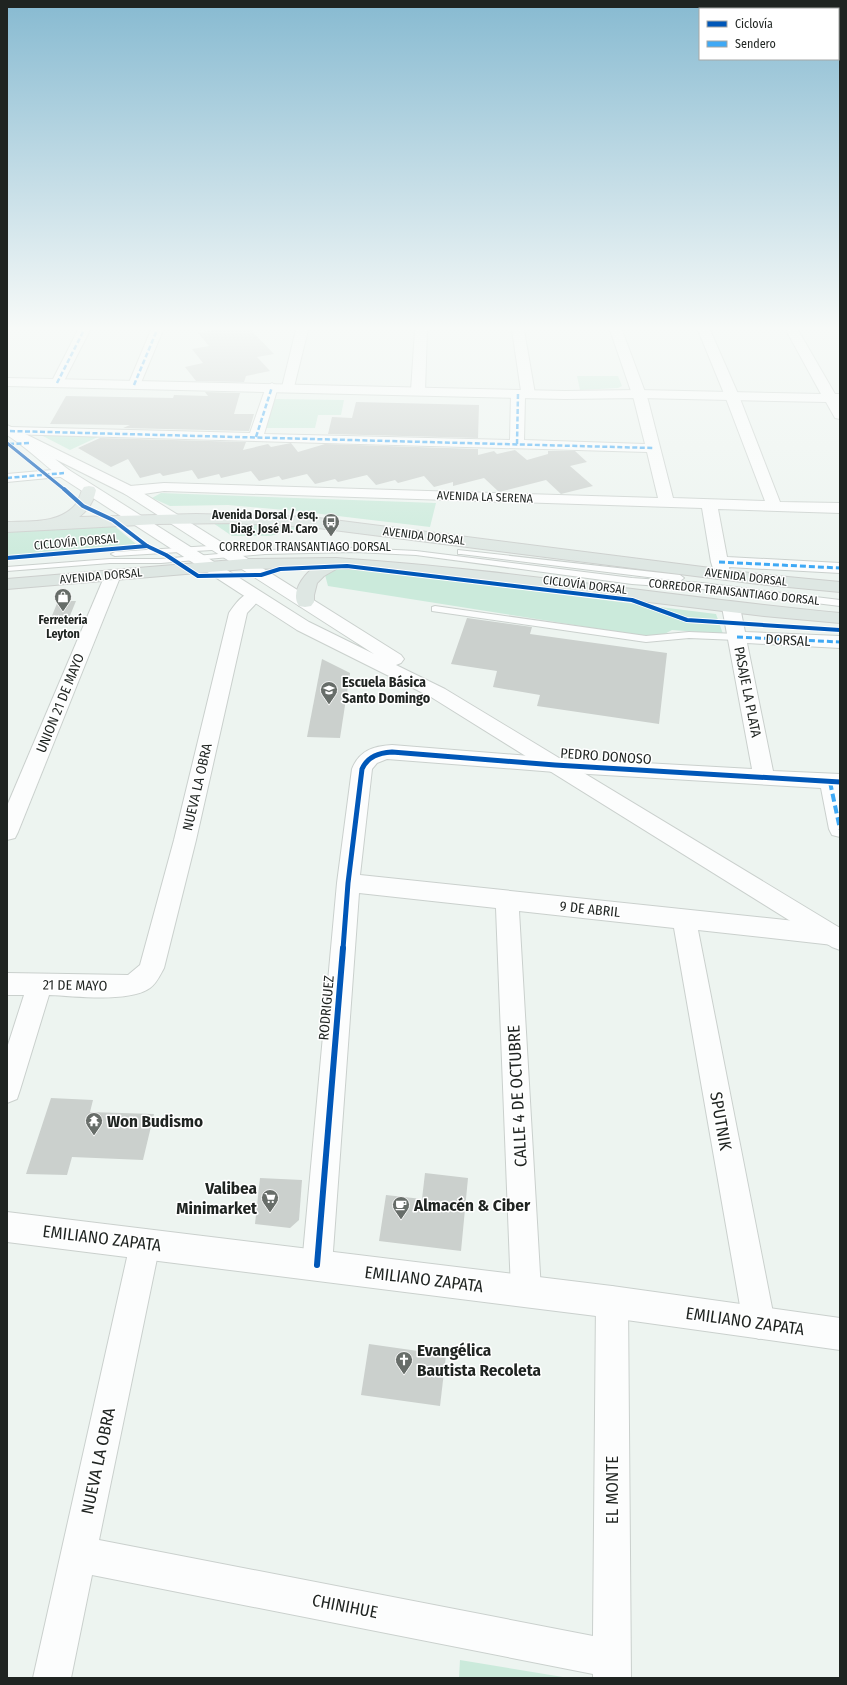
<svg xmlns="http://www.w3.org/2000/svg" width="847" height="1685" font-family="'Fira Sans Condensed',sans-serif">
  <style>
    .green { fill: #cbeadb }
    .building { fill: #cbd0cd }
    .lines { fill: none; stroke-linecap: round; stroke-linejoin: round }
    .lane-casing { stroke: #cad0cd; stroke-width: 2 }
    .street-casing { stroke: #cad0cd; stroke-width: 2 }
    .secondary-casing { stroke: #cad0cd; stroke-width: 2 }
    .primary-casing { stroke: #cccfcd; stroke-width: 2 }
    .lane { fill: #fcfdfd; fill-rule: evenodd }
    .street { fill: #fcfdfd; fill-rule: evenodd }
    .secondary { fill: #fcfdfd; fill-rule: evenodd }
    .primary { fill: #dee7e3; fill-rule: evenodd }
    .quiet-far2 { stroke: #3fa9f5; stroke-width: 2.5; stroke-dasharray: 5 2.5; stroke-linecap: butt }
    .quiet-far1 { stroke: #3fa9f5; stroke-width: 3; stroke-dasharray: 6 3; stroke-linecap: butt }
    .quiet { stroke: #3fa9f5; stroke-width: 4; stroke-dasharray: 8 4; stroke-linecap: butt }
    .cycleway-far3-casing { stroke: #fff; stroke-width: 4.5 }
    .cycleway-far2-casing { stroke: #fff; stroke-width: 6 }
    .cycleway-far1-casing { stroke: #fff; stroke-width: 8 }
    .cycleway-casing { stroke: #fff; stroke-width: 8 }
    .cycleway-far3 { stroke: #0057b8; stroke-width: 3 }
    .cycleway-far2 { stroke: #0057b8; stroke-width: 4 }
    .cycleway-far1 { stroke: #0057b8; stroke-width: 5 }
    .cycleway { stroke: #0057b8; stroke-width: 6 }
    .labels { text-anchor: middle; stroke-width: 3; stroke-linejoin: round; paint-order: stroke }
    .far-street-label { font-size: 12px; fill: #1f2421; stroke: #fff }
    .far-poi-label { font-size: 12px; font-weight: bold; fill: #1f2421; stroke: #fff; text-anchor: end }
    .street-label { font-size: 14px; fill: #1f2421; stroke: #fff }
    .poi-label { font-size: 14px; font-weight: bold; fill: #1f2421; stroke: #fff; text-anchor: start }
    .near-street-label { font-size: 17px; fill: #1f2421; stroke: #fff }
    .near-poi-label { font-size: 17px; font-weight: bold; fill: #1f2421; stroke: #fff; text-anchor: start }
  </style>
  <rect width="100%" height="100%" fill="#edf4f0"/>
  <!-- green -->
  <g class="green">
    <polygon points="577,376 618,376 622,386 618,388 580,390"/>
    <polygon points="272,399 344,400 341,415 318,415 315,428 264,428"/>
    <polygon points="39,434 100,436 70,450"/>
    <polygon points="161,493 436,503 430,527 296,511 228,505 170,506 152,498"/>
    <polygon points="213,523 258,523 305,527 270,536 232,536"/>
    <polygon points="112,524 142,549 7,560 7,532"/>
    <polygon points="340,567 716,614 723,634 672,630 657,638 328,586 325,575"/>
    <polygon points="460,1660 569,1678 459,1678"/>
  </g>
  <!-- building -->
  <g class="building">
    <polygon points="214,330 251,330 274,354 257,357 270,371 246,376 244,382 196,381 185,367 203,363 192,349 209,346 198,333"/>
    <polygon points="205,392 240,393 234,414 254,414 249,431 123,428 130,425 50,424 66,396 173,398 174,395 208,396"/>
    <polygon points="356,402 479,405 478,438 328,434 332,417 352,418"/>
    <polygon points="100,438 246,442 243,450 268,444 271,447 291,443 298,452 325,444 478,449 478,455 494,451 497,454 515,450 527,460 548,454 548,451 575,451 587,462 570,466 593,486 561,494 546,480 499,492 484,478 453,486 453,482 434,487 424,476 398,483 395,480 376,485 367,475 338,482 335,479 315,484 307,474 282,480 279,476 259,481 251,471 221,478 219,474 198,479 192,470 163,476 160,473 140,478 128,459 111,467 78,448"/>
    <polygon points="58,601 76,601 67,623 49,623"/>
    <polygon points="467,618 532,627 530,634 667,653 659,724 537,706 540,695 493,687 497,671 451,664"/>
    <polygon points="322,659 350,673 340,738 307,737"/>
    <polygon points="51,1098 93,1100 90,1112 154,1114 143,1160 72,1157 67,1175 26,1174"/>
    <polygon points="425,1173 468,1178 461,1251 379,1241 386,1195 422,1199"/>
    <polygon points="260,1178 302,1180 299,1220 290,1228 255,1224"/>
    <polygon points="369,1344 446,1355 440,1406 361,1395"/>
  </g>
  <g class="lines">
    <defs>
      <g id="lane">
        <polygon points="256,543 260,545 259,547 115,556 111,554 115,552"/>
        <polygon points="355,548 416,551 632,578 702,583 840,600 840,606 702,589 632,584 416,555 355,552 265,554 161,563 110,563 7,571 7,567 110,559 161,559 265,550"/>
        <polygon points="458,550 680,575 684,578 680,581 461,554 458,554"/>
        <polygon points="435,606 646,636 689,632 737,634 741,637 737,640 689,638 646,642 432,611 432,607"/>
      </g>
      <g id="street">
        <polygon points="78,330 90,330 63,383 62,386 52,386 51,383"/>
        <polygon points="151,330 163,330 140,385 134,389 129,388 128,385"/>
        <polygon points="296,330 308,330 294,387 288,391 282,387"/>
        <polygon points="415,330 427,330 425,391 418,395 411,391"/>
        <polygon points="512,330 524,330 535,394 533,397 525,397 524,440 645,444 634,400 610,330 622,330 648,400 673,498 765,501 725,396 698,330 710,330 739,396 780,502 840,503 840,513 718,509 727,557 840,563 840,573 729,567 730,574 728,578 722,579 716,578 711,562 702,508 164,491 130,496 125,494 122,491 125,488 130,486 164,483 658,498 647,452 7,434 7,428 10,427 250,433 266,387 272,383 278,387 264,434 510,440 511,394 513,391 521,391"/>
        <polygon points="64,469 69,470 71,473 69,476 7,482 7,474"/>
        <polygon points="113,570 119,571 121,575 18,832 15,838 7,840 7,806 105,575 107,571"/>
        <path d="M 254,591 L 260,592 L 263,596 L 247,613 L 196,840 L 164,968 C 160,975 157,983 150,988 C 129,1003 75,996 49,995 L 20,1090 L 17,1099 L 7,1103 L 7,1048 L 24,995 L 7,995 L 7,973 L 128,975 L 140,965 L 174,840 L 229,613 C 236,603 242,594 254,591 Z"/>
        <path d="M 731,602 L 737,603 L 740,607 L 745,632 L 840,636 L 840,648 L 747,643 L 773,771 L 840,774 L 840,837 L 832,835 L 829,829 L 821,788 L 555,772 L 387,759 L 377,763 L 372,769 L 360,875 L 833,925 L 840,928 L 840,942 L 833,945 L 698,930 L 775,1323 L 770,1334 L 759,1339 L 748,1334 L 743,1323 L 674,928 L 519,911 L 541,1291 L 537,1302 L 526,1306 L 515,1302 L 511,1291 L 496,908 L 359,893 L 332,1265 L 328,1276 L 317,1280 L 306,1276 L 302,1265 L 337,883 L 352,769 C 359,751 373,746 392,745 L 555,758 L 752,769 L 722,607 L 725,603 Z"/>
        <polygon points="145,1229 156,1233 160,1244 99,1540 593,1636 596,1302 601,1291 612,1286 623,1291 628,1302 631,1678 593,1678 593,1674 92,1575 71,1678 33,1678 130,1244 134,1233"/>
      </g>
      <g id="secondary">
        <polygon points="786,330 798,330 835,394 840,394 840,419 835,418 826,402 639,398 565,399 7,386 7,378 565,391 639,390 821,394"/>
        <path d="M 7,425 L 135,488 L 401,655 L 404,659 L 401,663 L 396,665 L 445,689 L 840,928 L 840,950 L 832,947 L 431,697 L 297,630 L 59,476 C 41,462 26,447 7,435 ZM 55,459 L 125,494 L 374,654 L 309,622 L 69,470 Z"/>
        <polygon points="7,1212 612,1286 840,1318 840,1350 612,1318 7,1242"/>
      </g>
      <g id="primary">
        <path d="M 89,486 L 94,487 L 96,490 C 94,501 88,510 79,517 L 196,514 L 310,517 L 758,574 L 840,582 L 840,592 L 758,584 L 310,527 L 234,523 L 158,524 L 7,532 L 7,522 C 30,521 60,524 76,504 C 80,499 80,492 84,487 Z"/>
        <path d="M 336,558 C 505,569 672,597 840,613 L 840,623 L 764,616 L 400,572 L 338,568 L 324,576 L 317,583 L 314,595 L 314,602 L 311,606 L 305,607 L 299,606 C 290,593 303,576 313,568 L 245,569 L 7,589 L 7,579 L 245,559 Z"/>
      </g>
    </defs>
    <!-- lane casing -->
    <use href="#lane" class="lane-casing"/>
    <!-- street casing -->
    <use href="#street" class="street-casing"/>
    <!-- secondary casing -->
    <use href="#secondary" class="secondary-casing"/>
    <!-- primary casing -->
    <use href="#primary" class="primary-casing"/>
    <!-- lane -->
    <use href="#lane" class="lane"/>
    <!-- street -->
    <use href="#street" class="street"/>
    <!-- secondary -->
    <use href="#secondary" class="secondary"/>
    <!-- primary -->
    <use href="#primary" class="primary"/>
    <!-- quiet-far2 -->
    <g class="quiet-far2">
      <polyline points="57,383 84,330"/>
      <polyline points="134,385 157,330"/>
      <polyline points="10,431 653,448"/>
      <polyline points="256,437 272,387"/>
      <polyline points="9,444 30,443"/>
      <polyline points="517,444 518,394"/>
      <polyline points="7,478 64,473"/>
    </g>
    <!-- quiet-far1 -->
    <g class="quiet-far1">
      <polyline points="719,562 840,568"/>
      <polyline points="737,637 840,642"/>
    </g>
    <!-- quiet -->
    <polyline class="quiet" points="830,782 840,829"/>
    <defs>
      <polyline id="cycleway-far3" points="7,443 65,490"/>
      <g id="cycleway-far2">
        <polyline points="64,489 83,506 113,520 147,546 166,555 198,576 261,575 280,569 347,566 632,600 687,620 840,630"/>
        <polyline points="7,558 147,546"/>
      </g>
      <path id="cycleway-far1" d="M 343,949 L 348,883 L 362,769 C 368,756 379,753 392,752 L 555,765 L 840,782"/>
      <polyline id="cycleway" points="317,1265 343,948"/>
    </defs>
    <!-- cycleway-far3 casing -->
    <use href="#cycleway-far3" class="cycleway-far3-casing"/>
    <!-- cycleway-far2 casing -->
    <use href="#cycleway-far2" class="cycleway-far2-casing"/>
    <!-- cycleway-far1 casing -->
    <use href="#cycleway-far1" class="cycleway-far1-casing"/>
    <!-- cycleway casing -->
    <use href="#cycleway" class="cycleway-casing"/>
    <!-- cycleway-far3 -->
    <use href="#cycleway-far3" class="cycleway-far3"/>
    <!-- cycleway-far2 -->
    <use href="#cycleway-far2" class="cycleway-far2"/>
    <!-- cycleway-far1 -->
    <use href="#cycleway-far1" class="cycleway-far1"/>
    <!-- cycleway -->
    <use href="#cycleway" class="cycleway"/>
  </g>
  <!-- sky -->
  <linearGradient id="sky" x2="0" y2="1"><stop stop-color="#87bad1"/><stop offset="0.58" stop-color="#f7faf8"/><stop offset="1" stop-color="#f7faf8" stop-opacity="0"/></linearGradient>
  <rect width="847" height="566" fill="url(#sky)"/>
  <!-- icons -->
  <defs>
    <symbol id="bus-pin" viewBox="-11 -11 22 30"><path d="M0 17L-7.5 6A9.5 9.5 0 1 1 7.5 6Z" fill="#676d69" stroke="#fff"/><path d="M-5-6H5V4H4V6H2V4H-2V6H-4V4H-5ZM-3.5-4V0h7V-4ZM-3.5 1.2v1.5H-2V1.2ZM2 1.2v1.5H3.5V1.2Z" fill="#fff"/></symbol>
    <symbol id="shop-pin" viewBox="-11 -11 22 30"><path d="M0 17L-7.5 6A9.5 9.5 0 1 1 7.5 6Z" fill="#676d69" stroke="#fff"/><path d="M-5-2.5h2.3a2.7 3.5 0 0 1 5.4 0H5L5.5 6h-11ZM-1.5-2.5h3a1.5 2.3 0 0 0-3 0Z" fill="#fff"/></symbol>
    <symbol id="school-pin" viewBox="-11 -11 22 30"><path d="M0 17L-7.5 6A9.5 9.5 0 1 1 7.5 6Z" fill="#676d69" stroke="#fff"/><path d="M0-5L7-2L0 1L-7-2ZM-4 1L0 2.5L4 1V4Q0 6-4 4Z" fill="#fff"/></symbol>
    <symbol id="temple-pin" viewBox="-11 -11 22 30"><path d="M0 17L-7.5 6A9.5 9.5 0 1 1 7.5 6Z" fill="#676d69" stroke="#fff"/><path d="M0-6L5-2H3V0L6.5 2.5H4V6H1.5V3h-3V6H-4V2.5H-6.5L-3 0V-2H-5Z" fill="#fff"/></symbol>
    <symbol id="supermarket-pin" viewBox="-11 -11 22 30"><path d="M0 17L-7.5 6A9.5 9.5 0 1 1 7.5 6Z" fill="#676d69" stroke="#fff"/><path d="M-6-5.5h2.5l.6 2H6L4.5 2H-2.5L-4.4-4H-6ZM-1.5 3.2a1.3 1.3 0 1 0 .1 0ZM3 3.2a1.3 1.3 0 1 0 .1 0Z" fill="#fff"/></symbol>
    <symbol id="cafe-pin" viewBox="-11 -11 22 30"><path d="M0 17L-7.5 6A9.5 9.5 0 1 1 7.5 6Z" fill="#676d69" stroke="#fff"/><path d="M-5.5-4.5H6V0H3Q3 3.5 0 3.5H-2.5Q-5.5 3.5-5.5 0ZM3-3.2v2h1.7v-2ZM-6 4.5H4V6H-6Z" fill="#fff"/></symbol>
    <symbol id="church-pin" viewBox="-11 -11 22 30"><path d="M0 17L-7.5 6A9.5 9.5 0 1 1 7.5 6Z" fill="#676d69" stroke="#fff"/><path d="M-1.2-6h2.4v3.5h3.3v2.4h-3.3V6h-2.4V-.1h-3.3v-2.4h3.3Z" fill="#fff"/></symbol>
  </defs>
  <g fill-rule="evenodd">
    <use href="#bus-pin" x="321" y="512" width="20" height="27"/>
    <use href="#shop-pin" x="53" y="587" width="20" height="27"/>
    <use href="#school-pin" x="319" y="680" width="20" height="27"/>
    <use href="#temple-pin" x="84" y="1111" width="20" height="27"/>
    <use href="#supermarket-pin" x="260" y="1188" width="20" height="27"/>
    <use href="#cafe-pin" x="391" y="1195" width="20" height="27"/>
    <use href="#church-pin" x="394" y="1350" width="20" height="27"/>
  </g>
  <g class="labels">
    <!-- far-street labels -->
    <g class="far-street-label">
      <text transform="translate(485 497) rotate(2)" y="4">AVENIDA LA SERENA</text>
      <text transform="translate(424 536) rotate(7)" y="4">AVENIDA DORSAL</text>
      <text transform="translate(76 542) rotate(-5)" y="4">CICLOVÍA DORSAL</text>
      <text x="305" y="551">CORREDOR TRANSANTIAGO DORSAL</text>
      <text transform="translate(101 576) rotate(-5)" y="4">AVENIDA DORSAL</text>
      <text transform="translate(746 577) rotate(7)" y="4">AVENIDA DORSAL</text>
      <text transform="translate(585 585) rotate(7)" y="4">CICLOVÍA DORSAL</text>
      <text transform="translate(734 592) rotate(6)" y="4">CORREDOR TRANSANTIAGO DORSAL</text>
    </g>
    <!-- far-poi labels -->
    <g class="far-poi-label">
      <text x="318" y="519">Avenida Dorsal / esq.<tspan x="318" dy="14">Diag. José M. Caro</tspan></text>
      <text x="63" y="624" text-anchor="middle">Ferretería<tspan x="63" dy="14">Leyton</tspan></text>
    </g>
    <!-- street labels -->
    <g class="street-label">
      <text transform="translate(788 640) rotate(3)" y="5">DORSAL</text>
      <text transform="translate(748 692) rotate(79)" y="5">PASAJE LA PLATA</text>
      <text transform="translate(60 703) rotate(-68)" y="5">UNION 21 DE MAYO</text>
      <text transform="translate(606 756) rotate(4)" y="5">PEDRO DONOSO</text>
      <text transform="translate(197 787) rotate(-77)" y="5">NUEVA LA OBRA</text>
      <text transform="translate(590 909) rotate(6)" y="5">9 DE ABRIL</text>
      <text transform="translate(75 985) rotate(1)" y="5">21 DE MAYO</text>
      <text transform="translate(326 1008) rotate(-85)" y="5">RODRIGUEZ</text>
    </g>
    <!-- poi labels -->
    <g class="poi-label">
      <text x="342" y="687">Escuela Básica<tspan x="342" dy="16">Santo Domingo</tspan></text>
    </g>
    <!-- near-street labels -->
    <g class="near-street-label">
      <text transform="translate(517 1096) rotate(-93)" y="6">CALLE 4 DE OCTUBRE</text>
      <text transform="translate(721 1121) rotate(80)" y="6">SPUTNIK</text>
      <text transform="translate(102 1238) rotate(7)" y="6">EMILIANO ZAPATA</text>
      <text transform="translate(424 1279) rotate(7)" y="6">EMILIANO ZAPATA</text>
      <text transform="translate(745 1321) rotate(8)" y="6">EMILIANO ZAPATA</text>
      <text transform="translate(98 1461) rotate(-78)" y="6">NUEVA LA OBRA</text>
      <text transform="translate(612 1490) rotate(-90)" y="6">EL MONTE</text>
      <text transform="translate(345 1606) rotate(11)" y="6">CHINIHUE</text>
    </g>
    <!-- near-poi labels -->
    <g class="near-poi-label">
      <text x="107" y="1127">Won Budismo</text>
      <text x="257" y="1194" text-anchor="end">Valibea<tspan x="257" dy="20">Minimarket</tspan></text>
      <text x="414" y="1211">Almacén &amp; Ciber</text>
      <text x="417" y="1356">Evangélica<tspan x="417" dy="20">Bautista Recoleta</tspan></text>
    </g>
  </g>
  <!-- border -->
  <rect width="847" height="1685" fill="none" stroke="#1f2421" stroke-width="16"/>
  <!-- legend -->
  <rect x="699" y="8" width="140" height="52" fill="#ffffff" stroke="#a5a7a6"/>
  <rect x="707" y="21" width="20" height="6" fill="#0057b8" stroke="#a5a7a6"/>
  <text x="735" y="28" font-size="12" fill="#1f2421">Ciclovía</text>
  <rect x="707" y="41" width="20" height="6" fill="#3fa9f5" stroke="#a5a7a6"/>
  <text x="735" y="48" font-size="12" fill="#1f2421">Sendero</text>
</svg>
